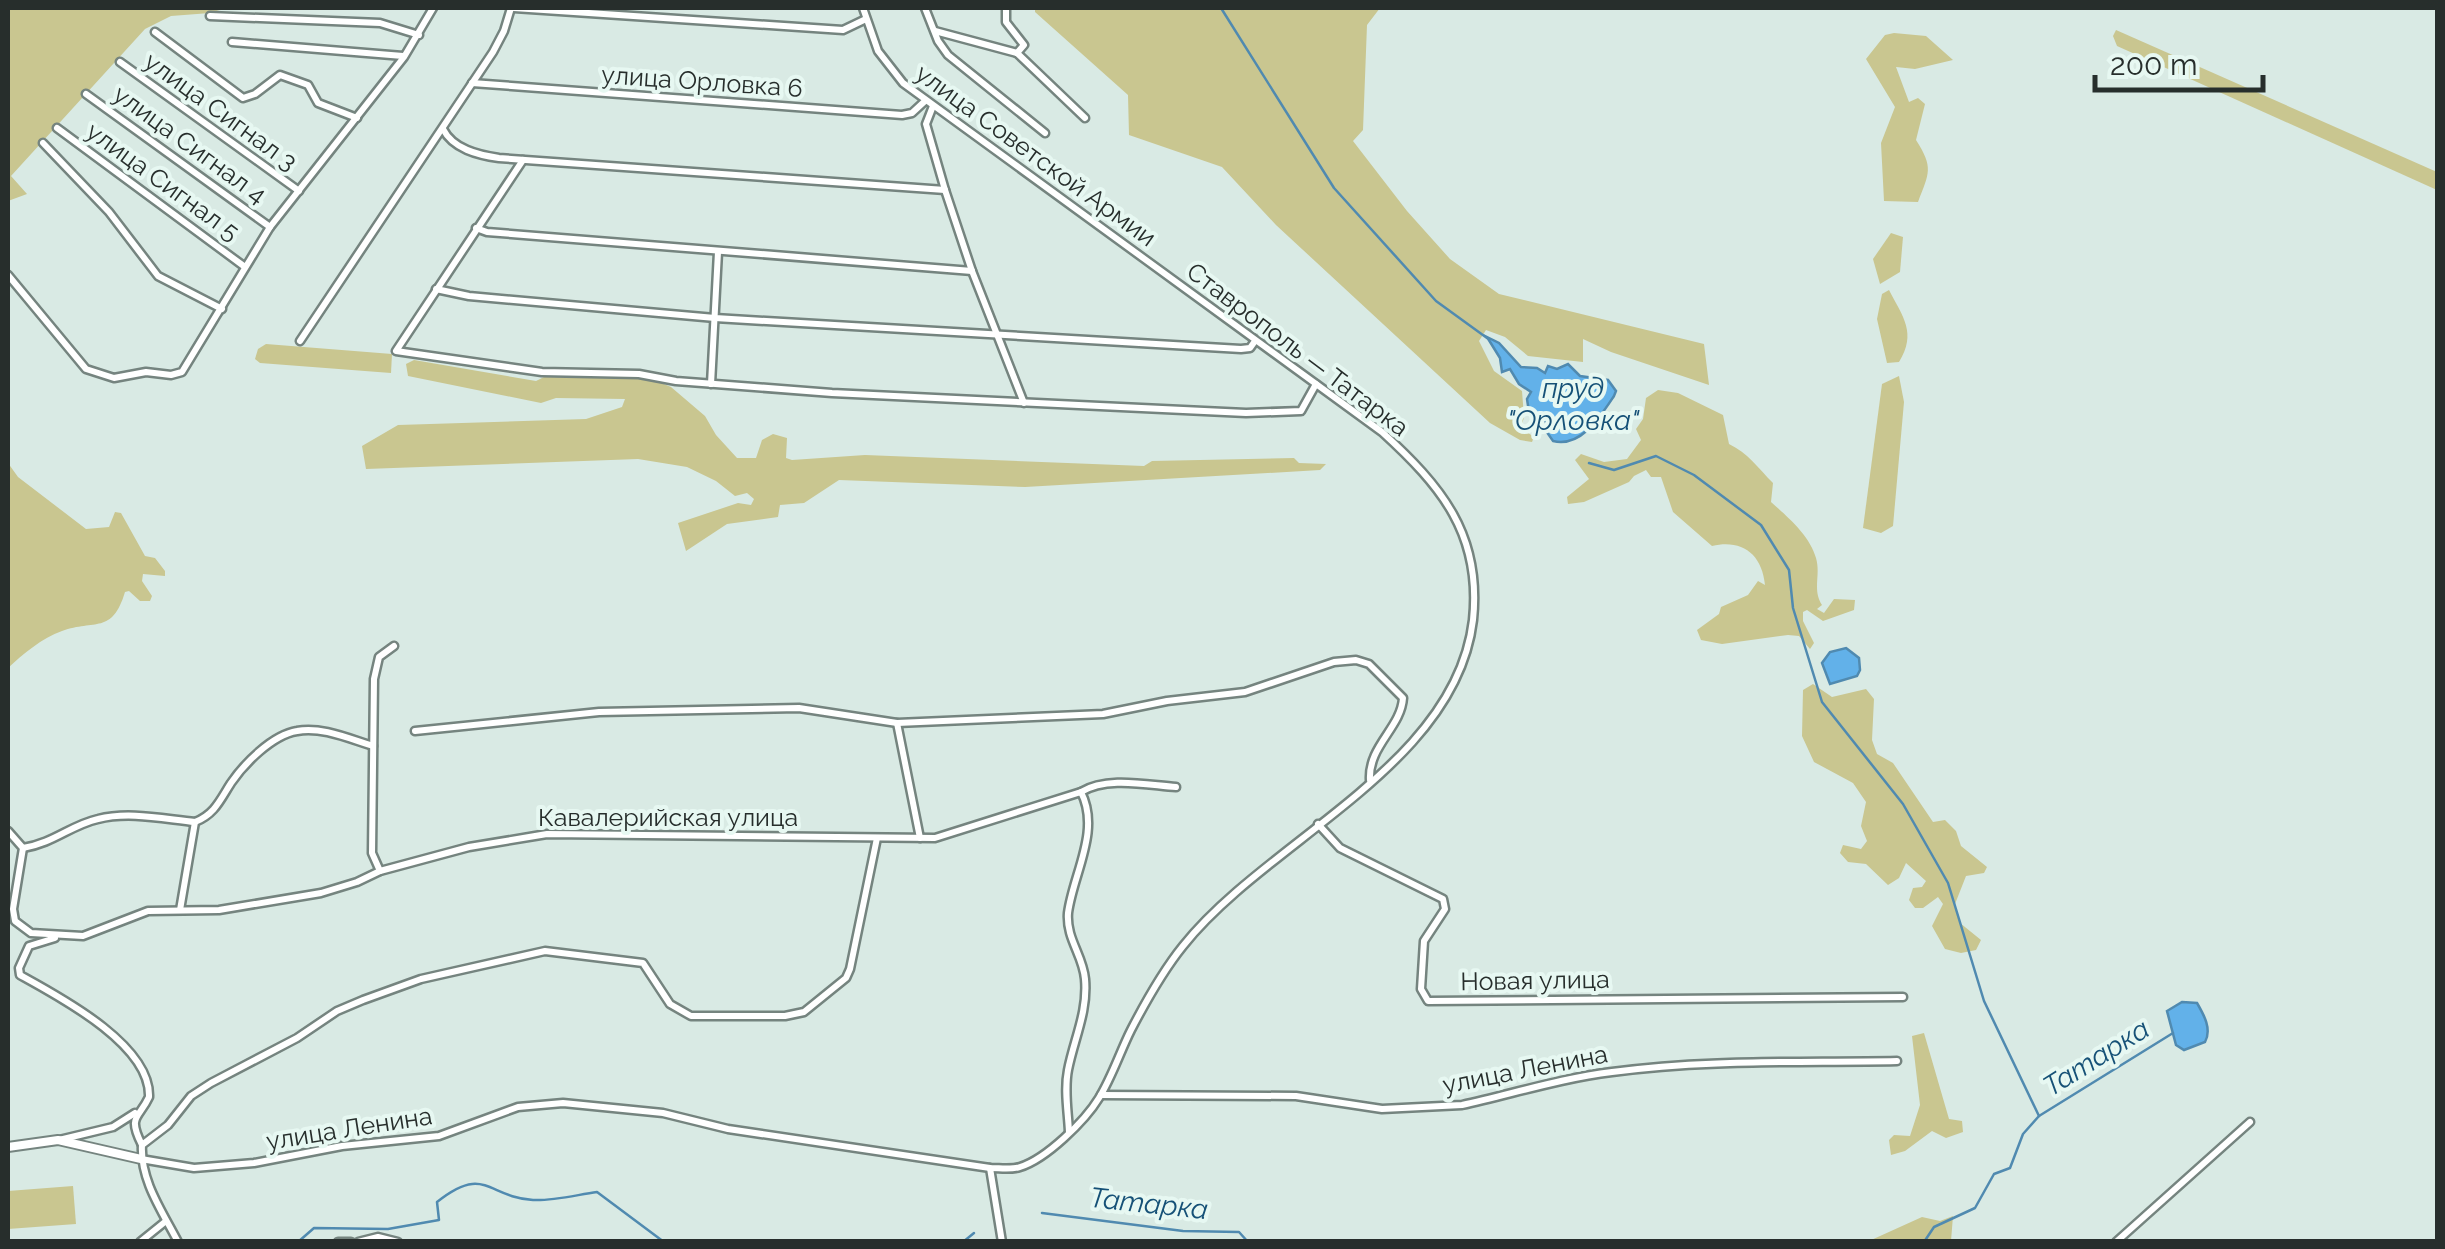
<svg xmlns="http://www.w3.org/2000/svg" width="2445" height="1249" font-family="Raleway,sans-serif">
  <style>
    .green { fill: #c9c690 }
    .water { fill: #62b1e9; stroke: #508ab0; stroke-width: 2.5 }
    .lines { fill: none; stroke-linecap: round; stroke-linejoin: round }
    .stream { stroke: #508ab0; stroke-width: 2.5 }
    .minor-casing { stroke: #75847f; stroke-width: 11 }
    .tertiary-casing { stroke: #75847f; stroke-width: 12 }
    .minor { stroke: #fff; stroke-width: 6 }
    .tertiary { stroke: #fff; stroke-width: 8 }
    .labels { text-anchor: middle; stroke-width: 8; stroke-linejoin: round; paint-order: stroke }
    .street-label { font-size: 25px; fill: #272e2c; stroke: #e7f8f2 }
    .water-label { font-size: 28px; font-style: italic; fill: #165177; stroke: #e7f8f2 }
  </style>
  <rect width="100%" height="100%" fill="#d9eae4"/>
  <!-- green -->
  <g class="green">
    <polygon points="8,8 226,8 210,13 171,16 145,29 11,176 27,194 8,201"/>
    <polygon points="1035,8 1380,8 1367,25 1363,130 1353,141 1407,211 1450,259 1499,294 1704,344 1709,385 1611,352 1583,339 1583,362 1528,356 1505,337 1486,330 1479,341 1494,371 1522,391 1524,417 1521,428 1534,437 1532,442 1520,440 1490,423 1276,225 1222,167 1129,135 1128,95 1035,12"/>
    <polygon points="2116,30 2437,172 2437,190 2117,46 2113,36"/>
    <path d="M 1894,33 L 1926,36 L 1953,60 L 1915,69 L 1896,67 L 1909,102 L 1918,98 L 1925,104 L 1916,140 C 1934,168 1929,173 1918,202 L 1884,201 L 1881,143 L 1895,107 L 1866,59 L 1885,35 Z"/>
    <polygon points="1891,233 1903,237 1900,272 1880,284 1873,259"/>
    <path d="M 1889,290 C 1903,317 1917,333 1899,362 L 1887,363 L 1877,319 L 1882,294 Z"/>
    <polygon points="266,344 392,354 391,373 260,363 255,359 258,349"/>
    <polygon points="414,360 536,381 550,374 617,374 652,379 671,387 705,416 716,435 737,458 756,458 762,440 773,434 787,438 786,458 792,460 865,455 1144,466 1152,461 1294,458 1299,463 1326,464 1320,470 1025,487 839,480 804,503 780,505 778,517 727,524 686,551 678,523 738,503 751,505 754,499 747,493 735,496 716,481 687,467 638,459 366,469 362,446 398,425 586,419 622,407 625,399 556,398 541,403 408,376 406,364"/>
    <polygon points="1899,376 1904,402 1893,526 1881,533 1863,528 1882,384"/>
    <path d="M 1658,390 L 1678,393 L 1723,415 L 1729,444 C 1748,453 1758,468 1773,483 L 1771,502 C 1788,517 1810,536 1816,558 C 1821,575 1812,590 1822,605 L 1817,609 L 1824,613 L 1834,599 L 1855,600 L 1854,610 L 1823,621 L 1807,610 L 1803,612 L 1803,621 L 1814,643 L 1810,649 L 1799,636 L 1788,635 L 1722,644 L 1701,640 L 1697,630 L 1719,614 L 1721,607 L 1748,595 L 1758,581 L 1765,585 C 1762,554 1742,539 1712,546 L 1673,512 L 1661,477 L 1651,477 L 1646,470 L 1634,476 L 1629,482 L 1584,502 L 1568,504 L 1567,497 L 1589,479 L 1575,460 L 1581,454 L 1604,462 L 1627,459 L 1641,440 L 1636,429 L 1643,419 L 1646,398 Z"/>
    <path d="M 8,463 L 18,477 L 86,529 L 109,527 L 115,512 L 121,513 L 145,556 L 155,558 L 165,571 L 165,576 L 143,574 L 142,581 L 152,596 L 150,601 L 140,601 L 129,591 L 125,592 C 112,635 95,619 62,631 C 42,638 23,654 8,668 Z"/>
    <polygon points="1813,684 1832,697 1866,689 1874,699 1872,740 1877,754 1893,763 1933,822 1945,820 1956,831 1961,846 1987,867 1984,873 1966,876 1955,904 1960,923 1981,940 1976,950 1961,953 1945,949 1932,926 1943,904 1938,897 1923,908 1915,908 1909,900 1913,888 1922,887 1926,881 1906,863 1899,878 1888,885 1866,864 1848,862 1840,853 1843,845 1861,849 1867,841 1861,826 1866,802 1853,783 1814,762 1802,736 1803,690"/>
    <polygon points="1924,1033 1949,1119 1962,1121 1963,1132 1946,1138 1932,1131 1905,1151 1891,1155 1889,1140 1894,1135 1910,1136 1920,1105 1912,1036"/>
    <polygon points="73,1186 76,1224 8,1229 8,1191"/>
    <polygon points="1953,1216 1951,1241 1869,1241 1922,1217 1940,1221"/>
  </g>
  <!-- water -->
  <g class="water">
    <path d="M 1487,337 L 1499,343 L 1521,367 L 1537,368 L 1545,373 L 1548,366 L 1557,369 L 1568,364 L 1580,376 L 1608,380 L 1616,391 L 1614,396 C 1600,417 1581,448 1553,441 L 1546,431 L 1550,423 L 1539,419 L 1533,410 L 1529,412 L 1527,399 L 1531,392 L 1519,384 L 1510,369 L 1502,372 L 1500,358 Z"/>
    <polygon points="1846,648 1859,658 1860,670 1857,676 1830,684 1822,663 1830,652"/>
    <path d="M 2182,1002 L 2197,1003 C 2204,1015 2212,1029 2205,1042 L 2184,1050 L 2176,1045 L 2167,1011 Z"/>
  </g>
  <g class="lines">
    <!-- stream -->
    <g class="stream">
      <polyline points="1221,8 1334,188 1436,301 1487,338"/>
      <polyline points="1589,463 1614,470 1656,456 1694,475 1761,525 1789,570 1793,608 1822,702 1903,804 1948,883 1984,1001 2039,1116"/>
      <polyline points="1042,1213 1183,1231 1239,1232 1248,1242"/>
      <path d="M 298,1242 L 314,1228 L 388,1229 L 439,1220 L 437,1202 C 485,1164 487,1197 533,1200 C 553,1201 576,1195 597,1192 L 664,1242"/>
      <polyline points="963,1242 974,1233"/>
      <polyline points="1924,1242 1934,1227 1975,1208 1994,1174 2010,1168 2023,1134 2039,1116 2173,1033"/>
    </g>
    <defs>
      <g id="minor">
        <polyline points="514,8 843,30 866,19"/>
        <polyline points="925,8 938,41 948,55 1045,133"/>
        <polyline points="1006,8 1006,22 1024,45 1017,53"/>
        <polyline points="210,16 380,23 419,35"/>
        <polyline points="935,31 1017,53"/>
        <polyline points="155,32 243,98 255,94 280,75 308,85 318,103 357,118"/>
        <polyline points="232,42 403,56"/>
        <polyline points="1017,53 1085,118"/>
        <polyline points="120,62 299,191"/>
        <polyline points="472,83 902,115 912,113 925,101"/>
        <polyline points="86,94 270,227"/>
        <polyline points="933,106 926,124 945,190 972,271 1024,403"/>
        <polyline points="57,128 245,267"/>
        <path d="M 443,129 C 453,149 478,155 499,158 L 945,190"/>
        <polyline points="43,143 109,212 158,276 222,309"/>
        <polyline points="523,160 396,351 542,372 639,374 676,381 832,393 1246,413 1301,411 1316,384"/>
        <polyline points="476,228 487,232 972,271"/>
        <polyline points="8,275 86,369 114,378 146,372 171,375 182,372 270,227 404,57 433,8"/>
        <polyline points="436,289 469,296 715,318 1241,349 1250,348 1255,341"/>
        <polyline points="300,341 493,52 504,31 511,8"/>
        <polyline points="711,384 718,252"/>
        <polyline points="897,723 920,838"/>
        <path d="M 415,731 L 599,712 L 799,708 L 897,723 L 1103,714 L 1167,701 L 1245,692 L 1334,662 L 1356,660 L 1369,664 L 1403,698 C 1401,728 1368,746 1370,780"/>
        <path d="M 1081,792 C 1107,776 1147,785 1176,787"/>
        <polyline points="1318,824 1340,848 1443,899 1445,909 1424,941 1421,989 1428,1001 1903,997"/>
        <path d="M 8,831 L 23,848 L 13,909 L 15,921 L 31,933 L 83,936 L 148,911 L 219,910 L 321,893 L 357,882 L 380,871 L 469,847 L 547,834 L 935,838 L 1081,792 C 1101,831 1073,874 1068,913 C 1066,939 1083,955 1085,979 C 1088,1012 1074,1039 1068,1070 C 1064,1090 1068,1111 1069,1132"/>
        <path d="M 23,848 C 54,843 71,825 98,819 C 129,811 164,819 195,822 C 215,814 220,800 231,783 C 244,764 272,735 297,731 C 321,726 350,739 373,746"/>
        <polyline points="380,871 372,853 374,679 379,657 394,646"/>
        <polyline points="180,910 195,822"/>
        <path d="M 55,938 L 29,946 L 19,968 L 20,975 C 60,997 151,1045 149,1097 C 139,1119 127,1115 142,1145"/>
        <path d="M 1101,1095 L 1296,1096 L 1382,1109 L 1462,1105 C 1512,1094 1562,1078 1612,1072 C 1707,1059 1802,1063 1897,1061"/>
        <polyline points="59,1140 113,1127 135,1113"/>
        <path d="M 141,1159 L 194,1168 L 254,1163 L 342,1146 L 439,1136 L 518,1107 L 563,1103 L 663,1113 L 728,1129 L 990,1168 C 1000,1168 1011,1170 1020,1167 C 1046,1159 1085,1121 1099,1098 C 1112,1077 1120,1052 1131,1030 C 1146,1001 1162,972 1183,946 C 1267,840 1456,766 1473,620 C 1482,534 1441,486 1382,432 L 903,83 L 878,51 L 863,8"/>
        <polyline points="990,1168 1002,1242"/>
        <polyline points="140,1242 166,1221"/>
        <path d="M 178,1242 C 162,1211 140,1180 142,1145 L 168,1125 L 191,1096 L 211,1083 L 297,1038 L 337,1011 L 363,1000 L 421,979 L 545,951 L 643,963 L 670,1004 L 691,1016 L 785,1016 L 804,1012 L 846,978 L 850,969 L 877,838"/>
        <polyline points="338,1242 351,1242"/>
        <polyline points="358,1242 378,1237 398,1242"/>
        <polyline points="2116,1242 2250,1122"/>
      </g>
      <polyline id="tertiary" points="8,1147 58,1140 141,1159"/>
    </defs>
    <!-- minor casing -->
    <use href="#minor" class="minor-casing"/>
    <!-- tertiary casing -->
    <use href="#tertiary" class="tertiary-casing"/>
    <!-- minor -->
    <use href="#minor" class="minor"/>
    <!-- tertiary -->
    <use href="#tertiary" class="tertiary"/>
  </g>
  <g class="labels">
    <!-- street labels -->
    <g class="street-label">
      <text transform="translate(702 81) rotate(4)" y="9">улица Орловка 6</text>
      <text transform="translate(221 111) rotate(36)" y="9">улица Сигнал 3</text>
      <text transform="translate(190 144) rotate(36)" y="9">улица Сигнал 4</text>
      <text transform="translate(1036 155) rotate(36)" y="9">улица Советской Армии</text>
      <text transform="translate(163 181) rotate(36)" y="9">улица Сигнал 5</text>
      <text transform="translate(1298 349) rotate(37)" y="9">Ставрополь — Татарка</text>
      <text x="668" y="826">Кавалерийская улица</text>
      <text transform="translate(1535 980) rotate(-1)" y="9">Новая улица</text>
      <text transform="translate(1525 1069) rotate(-11)" y="9">улица Ленина</text>
      <text transform="translate(349 1128) rotate(-9)" y="9">улица Ленина</text>
    </g>
    <!-- water labels -->
    <g class="water-label">
      <text x="1573" y="398">пруд<tspan x="1573" dy="32">"Орловка"</tspan></text>
      <text transform="translate(2096 1057) rotate(-32)" y="10">Татарка</text>
      <text transform="translate(1149 1203) rotate(6)" y="10">Татарка</text>
    </g>
  </g>
  <!-- border -->
  <rect width="2445" height="1249" fill="none" stroke="#272e2c" stroke-width="20"/>
  <!-- scale -->
  <path d="M2095 75v15h168v-15" fill="none" stroke="#272e2c" stroke-width="5"/>
  <text x="2110" y="75" font-size="30" fill="#272e2c" stroke="#e7f8f2" stroke-width="8" paint-order="stroke">200 m</text>
</svg>
